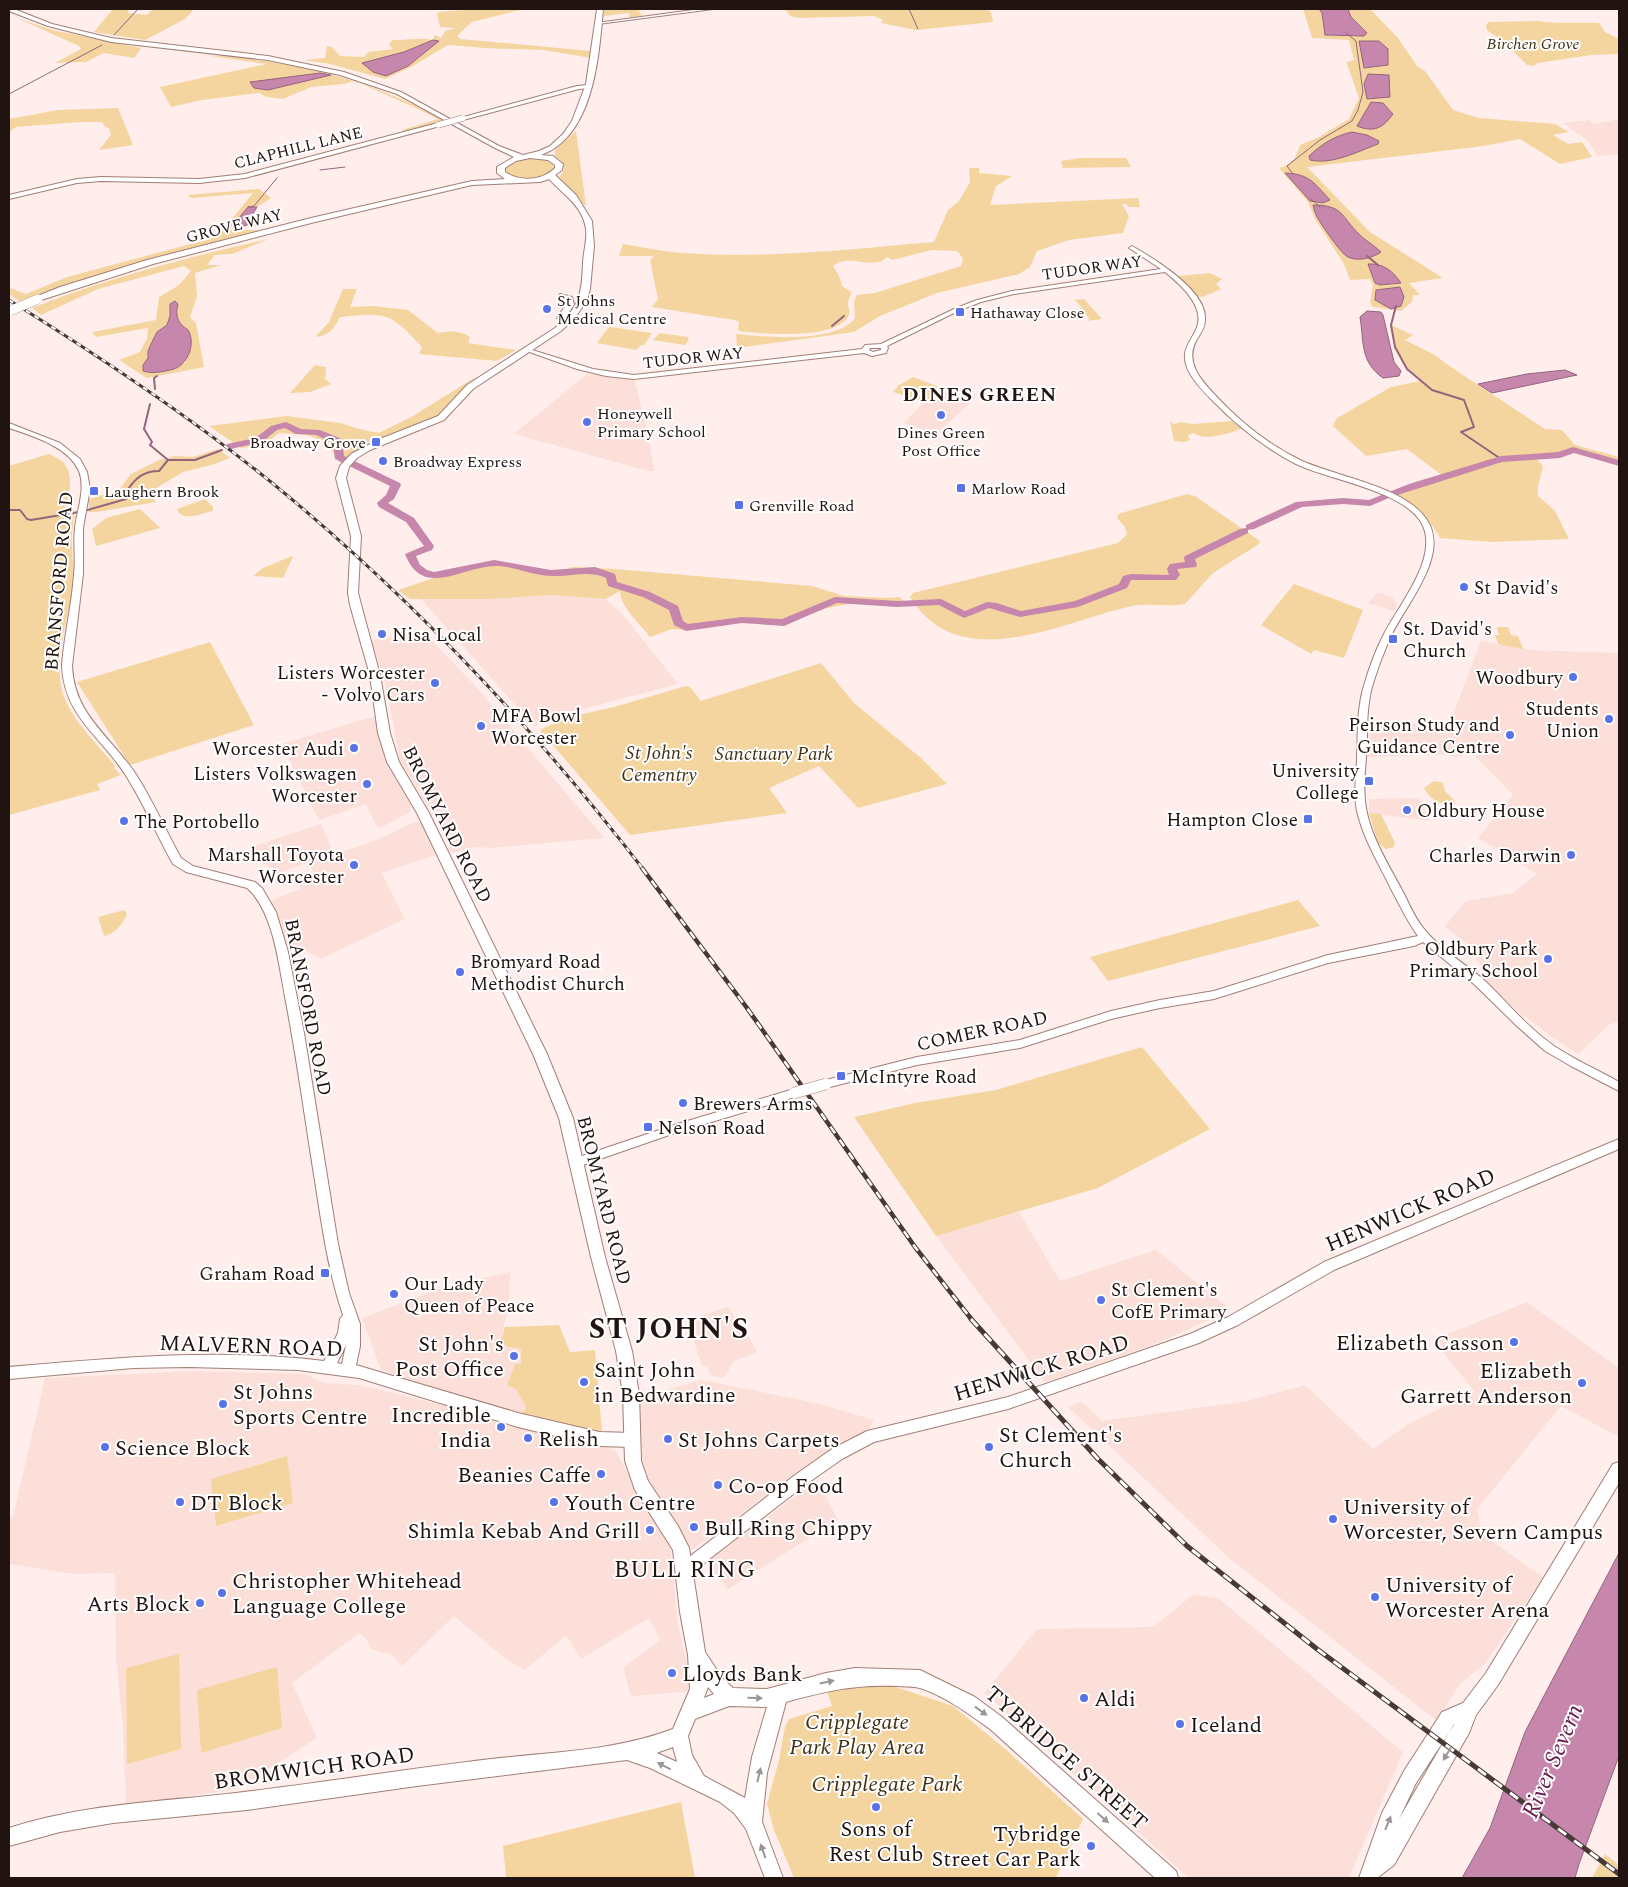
<svg xmlns="http://www.w3.org/2000/svg" width="1628" height="1887" font-family="Spectral,serif">
  <style>
    .built { fill: #fcdfd8 }
    .green { fill: #f5d59f; fill-rule: evenodd }
    .water { fill: #c786ac; stroke: #95647d }
    .lines { fill: none; stroke-linecap: round; stroke-linejoin: round }
    .stream-far1 { stroke: #95647d; stroke-width: 1 }
    .stream { stroke: #95647d; stroke-width: 2 }
    .river { fill: #c786ac; fill-rule: evenodd }
    .tertiary-casing { stroke: #a27e76; stroke-width: 2 }
    .secondary-casing { stroke: #a27e76; stroke-width: 2 }
    .primary-casing { stroke: #a27e76; stroke-width: 2 }
    .trunk-casing { stroke: #a27e76; stroke-width: 2 }
    .tertiary { fill: #fff; fill-rule: evenodd }
    .secondary { fill: #fff; fill-rule: evenodd }
    .primary { fill: #fff; fill-rule: evenodd }
    .trunk { fill: #fff; fill-rule: evenodd }
    .rail-far2-casing { stroke: #473936; stroke-width: 3 }
    .rail-far1-casing { stroke: #473936; stroke-width: 4.5 }
    .rail-casing { stroke: #473936; stroke-width: 5 }
    .rail-far2 { stroke: #fff; stroke-width: 2; stroke-dasharray: 5; stroke-linecap: butt }
    .rail-far1 { stroke: #fff; stroke-width: 2.5; stroke-dasharray: 8; stroke-linecap: butt }
    .rail { stroke: #fff; stroke-width: 3; stroke-dasharray: 10; stroke-linecap: butt }
    .tertiary-bridge-far1-casing { stroke: #a27e76; stroke-width: 7; stroke-linecap: butt }
    .tertiary-bridge-casing { stroke: #a27e76; stroke-width: 12; stroke-linecap: butt }
    .trunk-bridge-casing { stroke: #a27e76; stroke-width: 10; stroke-linecap: butt }
    .tertiary-bridge-far1 { stroke: #fff; stroke-width: 5.5 }
    .tertiary-bridge { stroke: #fff; stroke-width: 11 }
    .trunk-bridge { stroke: #fff; stroke-width: 9 }
    .oneway { fill: #9b9593 }
    .poi-dot { fill: #5972e8; stroke: #fff; stroke-width: 2 }
    .labels { text-anchor: middle; stroke-width: 4; stroke-linejoin: round; paint-order: stroke }
    .far-park-label { font-size: 16px; font-style: italic; fill: #413114; stroke: #fff }
    .far-street-label { font-size: 16px; fill: #211310; stroke: #fff }
    .far-poi-label { font-size: 16px; fill: #211310; stroke: #fff; text-anchor: start }
    .street-label { font-size: 19px; fill: #211310; stroke: #fff }
    .poi-label { font-size: 19px; fill: #211310; stroke: #fff; text-anchor: start }
    .park-label { font-size: 19px; font-style: italic; fill: #413114; stroke: #fff }
    .far-district-label { font-size: 20px; font-weight: bold; letter-spacing: 1px; fill: #211310; stroke: #fff }
    .near-street-label { font-size: 22px; fill: #211310; stroke: #fff }
    .near-poi-label { font-size: 22px; fill: #211310; stroke: #fff; text-anchor: start }
    .near-park-label { font-size: 22px; font-style: italic; fill: #413114; stroke: #fff }
    .near-neighbourhood-label { font-size: 24px; letter-spacing: 1px; fill: #211310; stroke: #fff }
    .near-water-label { font-size: 24px; font-style: italic; fill: #671b4e; stroke: #fff }
    .near-district-label { font-size: 29px; font-weight: bold; letter-spacing: 1px; fill: #211310; stroke: #fff }
  </style>
  <rect width="100%" height="100%" fill="#ffeeeb"/>
  <!-- built -->
  <g class="built">
    <polygon points="1619,119 1619,154 1598,156 1588,141 1563,123 1589,120 1594,124"/>
    <polygon points="587,374 635,380 650,445 654,471 648,471 514,434"/>
    <polygon points="941,391 971,402 936,434 904,423 924,402"/>
    <polygon points="1378,592 1392,597 1397,604 1394,611 1368,603"/>
    <polygon points="551,595 606,599 625,617 678,684 571,712 534,726 421,599 489,599"/>
    <polygon points="423,631 479,690 604,838 491,848 475,847 452,853 441,828 400,760 388,696 381,669 370,641"/>
    <polygon points="1481,641 1531,650 1619,653 1619,1022 1610,1024 1578,1054 1555,1039 1520,1013 1487,983 1485,973 1468,945 1445,926 1466,901 1513,893 1537,874 1478,838 1513,795 1473,754 1454,757 1451,754 1368,757 1371,724 1450,723"/>
    <polygon points="376,716 387,763 411,806 410,812 378,829 366,804 319,820 281,744"/>
    <polygon points="1419,798 1430,821 1369,813 1369,799"/>
    <polygon points="414,822 421,822 435,855 382,873 405,919 320,959 298,946 287,946 272,900 301,889 297,877 313,872 309,862 279,873 247,852 257,845 321,824 334,854 375,841"/>
    <polygon points="1019,1212 1060,1281 1156,1250 1231,1310 1153,1345 1045,1382 936,1236"/>
    <polygon points="510,1272 509,1305 500,1342 521,1349 521,1364 516,1389 526,1407 522,1415 381,1370 362,1318 439,1289"/>
    <polygon points="1527,1302 1619,1368 1619,1437 1561,1406 1477,1509 1481,1529 1479,1532 1543,1577 1486,1663 1460,1684 1437,1721 1229,1558 1068,1407 1081,1401 1102,1421 1247,1401 1305,1385 1373,1449 1410,1423 1475,1392 1433,1340"/>
    <polygon points="728,1307 749,1337 757,1352 734,1361 724,1378 710,1375 707,1365 702,1366 687,1320"/>
    <polygon points="193,1371 306,1374 323,1383 359,1385 603,1444 616,1452 670,1547 678,1625 689,1673 690,1689 685,1692 631,1696 623,1668 660,1640 649,1618 581,1659 566,1635 525,1670 506,1659 454,1616 402,1666 392,1655 371,1649 366,1639 359,1633 292,1683 317,1738 237,1789 126,1806 123,1729 116,1657 115,1573 75,1574 9,1564 9,1518 13,1517 45,1378"/>
    <polygon points="702,1380 816,1403 874,1420 870,1428 809,1464 692,1550 644,1480 636,1398"/>
    <polygon points="817,1480 838,1520 728,1589 707,1562"/>
    <polygon points="1194,1594 1218,1598 1403,1752 1349,1878 1189,1878 984,1693 1037,1629 1153,1627"/>
  </g>
  <!-- green -->
  <g class="green">
    <polygon points="113,9 129,9 128,13 147,15 153,9 194,9 185,19 145,40 94,32"/>
    <path d="M 478,9 L 506,10 L 524,9 L 472,22 L 457,36 L 461,39 L 591,51 L 591,58 L 543,50 L 484,48 L 448,45 L 411,67 L 385,79 L 330,64 L 304,60 L 325,58 L 327,46 L 332,47 L 340,56 L 364,57 L 368,52 L 393,49 L 389,45 L 392,40 C 406,40 419,37 433,40 L 435,35 L 441,38 L 445,31 L 456,28 L 440,27 L 437,14 L 439,12 ZM 433,40 L 438,41 L 408,66 L 363,63 L 402,53 Z"/>
    <polygon points="604,9 638,9 642,16 630,18 629,13 604,16"/>
    <polygon points="785,9 985,9 991,12 993,22 916,30 881,23 883,20 874,16 800,18 790,16"/>
    <path d="M 1303,9 L 1319,9 L 1322,13 L 1325,35 L 1333,36 L 1364,36 L 1366,33 L 1351,17 L 1348,9 L 1370,9 L 1398,38 L 1417,66 L 1425,71 L 1453,110 L 1479,118 L 1555,124 L 1569,132 L 1553,135 L 1568,144 L 1582,142 L 1592,157 L 1560,164 L 1520,139 L 1484,146 L 1307,167 L 1370,232 L 1443,278 L 1409,283 L 1420,295 L 1413,295 L 1412,302 L 1401,311 L 1373,307 L 1370,303 L 1373,285 L 1370,279 L 1350,280 L 1344,264 L 1315,219 L 1308,202 L 1279,168 C 1293,164 1296,158 1300,145 L 1319,137 L 1349,119 L 1359,98 L 1348,67 L 1347,62 L 1354,60 L 1349,40 L 1312,38 ZM 1343,215 L 1376,256 L 1355,260 Z"/>
    <polygon points="17,18 52,30 141,48 134,58 104,53 86,62 55,63 81,49 79,46"/>
    <path d="M 1538,21 C 1558,24 1578,22 1599,23 L 1605,32 L 1619,39 L 1619,54 L 1591,55 L 1538,63 L 1534,66 L 1527,65 L 1504,42 L 1487,30 L 1486,25 L 1489,22 Z"/>
    <path d="M 211,56 C 229,55 246,59 264,61 C 331,71 386,88 445,121 L 405,132 L 402,130 L 438,119 L 416,108 L 355,81 L 343,84 L 311,87 L 283,99 L 267,97 L 259,93 L 202,100 L 171,107 L 160,87 L 267,64 Z"/>
    <polygon points="118,108 133,145 99,150 111,135 109,128 105,127 102,122 80,122 16,127 9,132 9,119 58,110"/>
    <polygon points="576,131 586,206 579,201 559,178 564,170 563,162 555,156 555,150"/>
    <path d="M 530,158 L 546,160 L 553,165 L 554,168 C 544,181 519,182 506,172 L 506,167 L 512,162 Z"/>
    <polygon points="1080,158 1126,158 1131,167 1063,168 1061,161"/>
    <path d="M 969,168 L 979,168 L 979,173 L 1012,176 L 996,186 L 990,205 L 1138,198 L 1140,207 L 1129,207 L 1126,204 L 1122,204 L 1129,216 L 1123,233 L 1069,240 L 1037,251 L 1030,267 L 1019,274 L 937,293 L 880,316 L 854,332 L 737,348 L 736,334 C 765,337 835,344 855,318 L 854,302 L 857,295 L 875,293 L 961,266 L 963,258 L 957,251 L 932,250 L 892,260 L 887,257 C 885,258 884,260 882,261 C 866,267 847,254 833,266 L 839,276 L 842,286 L 851,292 C 851,295 848,299 848,303 C 848,308 851,312 848,317 C 834,340 763,334 740,331 L 738,330 L 739,322 L 734,320 L 652,307 L 658,299 L 650,260 L 654,256 L 619,256 L 623,244 C 643,247 663,252 683,253 C 767,259 851,249 934,242 L 948,210 L 959,201 L 970,182 Z"/>
    <polygon points="259,189 271,198 257,207 248,207 229,230 266,230 22,303 9,294 10,288 26,294 67,277 217,237 253,193 191,198 188,195"/>
    <path d="M 269,239 L 232,254 L 215,255 L 207,265 L 221,265 L 195,273 L 197,296 L 190,317 L 196,323 L 204,367 L 147,378 L 119,360 L 140,352 L 147,338 L 148,328 L 96,337 L 92,332 L 156,320 L 159,297 L 179,285 L 191,271 L 184,266 L 98,289 L 41,315 L 32,308 C 108,278 188,257 269,239 ZM 170,304 C 177,314 179,323 188,331 L 190,347 L 185,363 L 143,365 L 148,358 L 157,333 L 167,325 L 170,316 Z"/>
    <polygon points="1210,273 1222,279 1216,284 1221,289 1203,297 1195,296 1178,276"/>
    <path d="M 343,289 L 357,289 L 350,307 L 373,306 L 408,310 L 438,333 C 451,331 459,330 470,337 L 468,343 L 516,350 L 497,361 L 419,354 L 422,347 C 412,337 402,324 389,318 C 376,312 354,316 340,317 C 334,329 329,336 315,337 L 329,322 Z"/>
    <polygon points="1084,299 1102,319 1089,321 1088,319 1090,318 1085,315 1087,314 1079,309 1082,308 1076,301 1072,300"/>
    <path d="M 1391,325 L 1413,335 L 1405,340 L 1435,355 L 1448,365 L 1545,429 L 1562,430 L 1575,445 L 1619,457 L 1619,463 L 1573,450 L 1560,455 L 1535,457 L 1543,466 L 1538,486 L 1538,496 L 1555,511 L 1569,539 L 1491,542 L 1440,538 C 1429,517 1413,505 1393,494 L 1443,476 L 1407,449 L 1366,456 L 1333,426 L 1337,418 L 1391,387 L 1420,381 C 1399,361 1396,354 1391,325 Z"/>
    <polygon points="611,327 651,333 652,333 644,345 641,345 636,350 597,343 608,328"/>
    <polygon points="660,333 688,337 689,339 685,345 653,340"/>
    <polygon points="315,365 326,367 325,379 331,384 310,392 290,393"/>
    <polygon points="913,377 944,389 924,402 893,392 899,385"/>
    <polygon points="474,378 476,379 437,418 366,443 341,464 326,442 307,435 279,433 262,446 241,448 209,426 287,416 340,423 359,429 379,433 413,416"/>
    <path d="M 1170,421 L 1174,424 L 1181,422 L 1192,424 L 1232,421 L 1241,429 C 1229,433 1205,442 1194,433 L 1188,435 L 1190,440 L 1184,442 L 1174,441 Z"/>
    <polygon points="218,449 230,458 215,464 183,472 148,493 156,502 97,512 89,512 89,499 119,490 131,474 159,460 175,456 193,457"/>
    <path d="M 49,454 C 53,456 59,459 63,462 C 75,475 69,495 65,510 L 74,509 L 74,516 L 77,516 L 74,518 C 73,527 71,536 72,545 C 72,559 75,572 73,586 C 68,620 51,666 65,699 C 74,722 99,746 115,766 L 114,768 L 121,775 L 97,784 L 100,790 L 9,815 L 9,466 Z"/>
    <path d="M 1187,494 L 1195,496 L 1260,541 L 1259,544 L 1213,573 L 1185,604 C 1168,607 1150,603 1132,606 C 1063,621 960,678 910,597 L 913,593 L 1118,543 L 1127,534 L 1125,527 L 1117,518 L 1118,514 Z"/>
    <path d="M 205,499 L 213,507 L 213,511 C 201,513 189,521 179,513 L 177,509 Z"/>
    <polygon points="140,509 160,528 96,546 92,529 106,518"/>
    <polygon points="292,556 293,557 283,578 253,576 263,568"/>
    <path d="M 493,563 L 552,573 L 573,567 L 615,569 L 812,586 L 844,596 L 888,598 L 900,597 L 908,606 L 897,604 L 860,602 L 827,608 L 784,625 L 741,622 L 685,630 L 672,629 L 650,637 C 640,623 621,609 620,591 L 606,599 L 551,595 L 489,599 L 410,599 L 398,590 L 443,575 Z"/>
    <polygon points="1294,584 1363,610 1344,658 1314,650 1311,654 1261,625"/>
    <polygon points="1497,627 1508,627 1511,635 1518,636 1523,649 1498,644 1495,635 1499,635"/>
    <polygon points="210,642 254,725 130,765 77,682"/>
    <polygon points="821,663 854,703 921,758 947,784 858,808 819,766 769,788 787,813 630,835 540,730 565,718 614,707 686,686 690,687 701,701"/>
    <path d="M 1434,781 L 1443,783 L 1445,791 L 1455,801 L 1454,804 C 1438,805 1432,801 1424,788 Z"/>
    <polygon points="1369,813 1381,814 1395,843 1394,847 1386,849 1378,843"/>
    <polygon points="1298,900 1320,926 1108,981 1090,957"/>
    <path d="M 124,910 L 127,914 C 123,924 115,934 104,936 L 98,917 Z"/>
    <polygon points="1142,1047 1210,1129 1098,1188 936,1236 854,1117 915,1103 996,1090"/>
    <polygon points="559,1325 570,1352 595,1350 602,1432 522,1415 526,1407 516,1389 507,1385 515,1364 521,1364 521,1349 509,1347 500,1342 505,1327"/>
    <polygon points="287,1456 293,1503 216,1526 211,1479"/>
    <polygon points="179,1654 181,1749 127,1764 126,1668"/>
    <polygon points="277,1667 282,1728 201,1753 197,1690"/>
    <polygon points="870,1681 899,1688 953,1706 1004,1748 1083,1819 1056,1878 794,1878 774,1830 767,1804 779,1760 785,1727 789,1719 832,1706 826,1688"/>
    <polygon points="681,1802 695,1878 506,1878 503,1846"/>
    <polygon points="1605,1854 1619,1865 1619,1878 1592,1878"/>
  </g>
  <!-- water -->
  <g class="water">
    <polygon points="1319,9 1348,9 1351,17 1367,33 1364,36 1325,35 1322,13"/>
    <polygon points="433,40 439,41 408,66 386,76 373,72 362,63 404,52"/>
    <polygon points="1359,41 1379,41 1388,49 1388,65 1364,68"/>
    <polygon points="320,73 331,75 268,90 254,88 250,82"/>
    <polygon points="1368,74 1389,75 1390,97 1367,99 1364,84"/>
    <path d="M 1371,102 L 1383,103 L 1393,114 C 1383,128 1374,133 1357,126 Z"/>
    <path d="M 1352,132 L 1367,135 L 1379,141 L 1378,144 C 1357,152 1332,165 1310,160 L 1309,156 C 1322,144 1334,136 1352,132 Z"/>
    <path d="M 1285,173 C 1310,174 1314,183 1330,200 L 1323,203 L 1310,201 Z"/>
    <path d="M 1313,205 C 1344,205 1341,217 1360,235 C 1366,241 1374,245 1381,252 C 1373,258 1357,262 1348,257 C 1341,254 1321,224 1317,217 C 1315,213 1314,209 1313,205 Z"/>
    <path d="M 248,207 L 257,207 L 251,217 L 253,221 C 247,227 240,227 232,226 Z"/>
    <path d="M 1368,264 C 1383,263 1393,271 1401,283 L 1380,285 L 1375,283 Z"/>
    <polygon points="1400,287 1404,297 1401,306 1391,309 1375,300 1376,290"/>
    <path d="M 175,301 L 178,304 C 176,311 176,319 182,325 C 183,327 186,328 188,330 C 197,345 186,368 170,370 C 161,372 152,374 143,371 L 143,365 L 148,358 L 148,351 L 152,342 L 157,332 L 167,325 L 170,316 L 170,304 Z"/>
    <path d="M 1367,311 L 1381,312 L 1383,315 L 1394,362 L 1401,371 L 1399,376 L 1383,378 C 1360,362 1364,342 1360,317 Z"/>
    <polygon points="1565,370 1577,375 1492,393 1478,384 1527,374"/>
    <polygon points="1619,1553 1619,1756 1579,1864 1575,1878 1462,1878 1490,1828 1525,1732"/>
  </g>
  <g class="lines">
    <!-- stream-far1 -->
    <g class="stream-far1">
      <polyline points="909,9 918,29"/>
      <polyline points="114,35 138,9"/>
      <polyline points="9,94 102,45"/>
      <polyline points="320,170 345,167"/>
      <polyline points="1293,174 1287,166 1320,140 1352,121 1358,110 1363,92 1356,41 1346,33"/>
      <polyline points="1311,199 1320,207"/>
      <polyline points="248,207 254,206 277,178"/>
    </g>
    <!-- stream -->
    <g class="stream">
      <polyline points="1367,256 1378,265"/>
      <polyline points="1396,306 1391,325 1395,347 1407,369 1432,390 1464,400 1474,427 1461,432 1501,459"/>
      <polyline points="832,326 844,316"/>
      <polyline points="155,389 154,378 157,376"/>
      <polyline points="150,404 144,429 152,442 150,445 168,460"/>
      <polyline points="9,510 20,510 27,519 31,520 79,512"/>
      <path d="M 84,511 L 126,499 L 129,494 L 127,491 C 135,478 144,471 159,471 L 168,460 L 195,460 L 222,450"/>
    </g>
    <!-- river -->
    <path class="river" d="M 286,422 L 301,429 L 320,430 L 342,439 L 344,456 L 400,483 L 401,485 L 394,499 L 388,503 L 414,518 L 434,546 L 432,550 L 416,556 L 420,565 L 427,570 L 434,572 L 494,560 L 551,570 L 595,567 L 615,574 L 617,582 L 650,592 L 678,606 L 683,621 L 688,624 L 742,617 L 782,619 L 835,597 L 897,601 L 941,599 L 965,611 L 987,602 L 997,603 L 1021,611 L 1075,601 L 1119,584 L 1123,576 L 1131,574 L 1169,575 L 1167,569 L 1170,564 L 1185,562 L 1184,558 L 1185,556 L 1240,529 L 1246,528 L 1246,525 L 1296,502 L 1343,498 L 1369,500 L 1409,484 L 1501,456 L 1558,452 L 1573,447 L 1619,460 L 1619,466 L 1574,453 L 1560,458 L 1502,462 L 1391,497 L 1370,506 L 1343,504 L 1302,507 L 1254,529 L 1248,530 L 1248,533 L 1195,559 L 1197,565 L 1196,567 L 1177,569 L 1180,575 L 1176,580 L 1131,580 L 1127,588 L 1078,607 L 1020,617 L 989,608 L 964,618 L 939,605 L 897,607 L 837,603 L 784,626 L 742,623 L 686,631 L 674,625 L 669,610 L 643,597 L 608,586 L 606,578 C 588,570 571,577 553,576 C 533,576 515,566 496,566 C 462,566 423,600 405,554 L 424,546 L 406,522 L 379,507 L 377,503 L 386,495 L 390,486 L 335,459 L 333,443 L 316,435 L 296,434 L 285,428 L 277,430 L 262,442 L 231,449 L 226,446 L 227,444 L 255,438 L 271,426 Z"/>
    <defs>
      <g id="tertiary">
        <polygon points="701,9 713,9 598,24 596,23"/>
        <polygon points="588,85 590,86 590,88 579,89 463,120 460,118 577,86"/>
        <polygon points="438,123 440,124 440,126 245,178 199,183 101,181 77,183 9,199 9,195 77,179 101,177 199,179 245,174"/>
        <path d="M 1132,246 C 1153,258 1208,291 1205,320 C 1205,328 1200,334 1196,341 C 1185,362 1200,379 1215,395 C 1239,421 1269,445 1300,460 C 1336,477 1405,486 1427,520 C 1450,555 1407,603 1392,634 C 1384,651 1377,670 1372,687 C 1367,706 1367,725 1367,744 C 1366,762 1363,782 1365,801 C 1368,832 1387,862 1402,890 C 1409,903 1414,917 1424,929 C 1440,949 1464,963 1484,980 C 1507,1002 1528,1028 1554,1046 C 1575,1060 1598,1070 1619,1082 L 1619,1091 L 1571,1066 L 1545,1051 L 1518,1027 L 1475,985 L 1423,942 L 1414,946 L 1328,963 L 1214,999 L 1160,1008 L 1111,1019 L 1020,1048 L 917,1065 L 826,1088 L 822,1087 L 821,1084 L 822,1081 L 826,1080 L 917,1057 L 1020,1040 L 1111,1011 L 1160,1000 L 1214,991 L 1328,955 L 1418,936 C 1407,921 1400,905 1391,889 C 1379,864 1363,838 1357,811 C 1353,793 1357,775 1357,756 C 1358,734 1357,711 1363,689 C 1368,671 1375,651 1384,634 C 1399,604 1441,556 1421,522 C 1401,490 1329,480 1296,464 C 1265,448 1236,425 1212,400 C 1201,389 1183,371 1185,354 C 1186,344 1194,336 1197,327 C 1205,306 1180,284 1165,272 L 1014,294 L 981,302 L 958,311 L 887,346 L 888,348 L 886,353 L 872,356 L 864,353 L 634,379 L 606,376 L 577,369 L 524,350 L 529,349 L 593,369 L 634,375 L 862,349 L 865,345 L 881,344 L 954,309 L 977,300 L 1012,291 L 1161,269 L 1129,248 ZM 870,348 L 881,348 L 881,350 L 873,352 L 869,350 Z"/>
        <polygon points="794,1089 798,1090 799,1093 798,1096 675,1133 577,1167 573,1165 571,1162 573,1159 674,1125"/>
      </g>
      <g id="secondary">
        <path d="M 9,423 L 60,443 L 80,459 L 87,472 L 90,489 L 83,528 L 83,574 L 72,666 C 74,716 112,737 137,776 C 154,803 166,831 181,858 L 193,866 L 255,882 L 262,888 L 276,912 L 288,952 L 304,1033 L 338,1244 L 349,1293 L 360,1324 L 360,1346 L 356,1365 L 518,1413 L 599,1432 L 632,1433 L 637,1435 L 639,1440 L 637,1445 L 632,1447 L 599,1446 L 576,1441 L 518,1427 L 359,1378 L 298,1370 L 188,1367 L 133,1368 L 9,1379 L 9,1367 C 113,1358 219,1348 324,1361 L 338,1333 L 340,1319 L 343,1315 C 328,1271 322,1226 315,1181 C 305,1120 297,1058 285,997 C 279,965 273,910 247,888 L 186,872 L 173,864 C 157,836 145,806 128,779 C 104,738 64,718 62,666 C 64,635 72,605 74,574 C 76,559 73,543 75,528 C 77,509 86,490 79,471 C 68,446 32,436 9,428 ZM 346,1345 L 342,1364 L 337,1363 Z"/>
        <polygon points="1619,1139 1619,1149 1334,1270 1238,1325 1199,1343 1008,1409 874,1442 842,1459 805,1485 690,1574 685,1576 680,1574 677,1569 680,1564 795,1475 832,1449 867,1431 1008,1397 1190,1334 1228,1317 1324,1262"/>
      </g>
      <g id="primary">
        <path d="M 548,174 L 554,174 L 576,195 L 592,221 L 594,246 L 590,289 L 587,301 L 573,320 L 561,331 L 473,389 L 444,420 L 370,450 L 357,458 L 349,467 L 346,478 L 361,536 L 358,593 L 380,675 L 390,733 L 399,762 L 429,813 L 547,1054 L 573,1118 L 605,1257 L 632,1351 L 639,1394 L 641,1461 L 648,1481 L 678,1526 L 689,1548 L 705,1652 L 722,1678 L 733,1688 L 767,1689 L 826,1673 L 855,1668 L 920,1670 L 926,1673 L 975,1697 L 1002,1717 L 1176,1871 L 1178,1878 L 1155,1878 L 990,1729 C 969,1714 945,1696 920,1688 C 913,1686 904,1687 897,1686 C 857,1684 825,1691 786,1702 L 767,1773 L 762,1822 L 783,1878 L 765,1878 L 746,1829 L 734,1813 L 720,1802 L 650,1768 L 627,1760 L 417,1786 L 247,1810 L 113,1823 L 60,1832 L 9,1846 L 9,1828 C 83,1804 159,1802 236,1793 C 321,1783 406,1769 491,1759 C 551,1752 615,1751 673,1729 L 690,1689 L 688,1655 L 680,1612 L 673,1550 L 635,1490 L 625,1461 L 623,1394 L 616,1351 L 591,1257 L 559,1118 L 533,1054 L 417,813 L 387,762 L 378,733 L 370,675 L 350,605 L 348,593 L 351,536 L 336,478 L 340,466 L 351,454 L 380,439 L 438,416 L 467,385 L 555,328 L 564,320 L 557,318 L 566,305 L 565,300 L 559,296 L 560,294 L 572,297 L 574,305 L 564,319 C 582,303 582,284 583,263 C 584,244 591,233 581,214 C 573,198 557,190 547,176 ZM 708,1687 L 714,1694 L 704,1698 ZM 729,1706 L 767,1707 L 752,1757 L 745,1798 L 704,1776 L 692,1755 L 688,1736 L 695,1719 ZM 673,1747 L 677,1762 L 657,1753 L 659,1752 Z"/>
        <path d="M 1619,1462 L 1619,1483 L 1498,1685 L 1476,1715 L 1469,1733 L 1394,1865 L 1377,1878 L 1359,1878 L 1382,1813 L 1404,1771 L 1442,1712 L 1463,1703 L 1486,1673 L 1613,1464 ZM 1454,1725 L 1454,1724 L 1399,1819 L 1416,1783 Z"/>
      </g>
      <path id="trunk" d="M 9,9 L 14,9 L 52,24 L 111,38 L 268,56 L 344,72 L 401,92 L 499,146 L 523,155 L 539,151 L 550,146 L 563,134 L 572,121 L 586,84 L 597,9 L 603,9 C 599,56 594,136 541,155 L 553,156 L 563,164 L 562,170 L 550,179 L 540,182 L 472,185 L 315,222 L 153,264 L 38,301 L 35,301 L 35,297 L 60,287 L 147,260 L 311,218 L 472,181 L 505,179 L 497,173 L 497,167 L 514,157 L 495,148 L 397,94 L 340,75 L 268,60 L 111,42 L 48,26 L 9,11 ZM 530,158 L 548,160 L 555,165 L 555,168 C 542,181 520,182 505,172 L 505,168 L 516,161 Z"/>
    </defs>
    <!-- tertiary casing -->
    <use href="#tertiary" class="tertiary-casing"/>
    <!-- secondary casing -->
    <use href="#secondary" class="secondary-casing"/>
    <!-- primary casing -->
    <use href="#primary" class="primary-casing"/>
    <!-- trunk casing -->
    <use href="#trunk" class="trunk-casing"/>
    <!-- tertiary -->
    <use href="#tertiary" class="tertiary"/>
    <!-- secondary -->
    <use href="#secondary" class="secondary"/>
    <!-- primary -->
    <use href="#primary" class="primary"/>
    <!-- trunk -->
    <use href="#trunk" class="trunk"/>
    <defs>
      <path id="rail-far2" d="M 9,300 C 99,356 188,415 271,482 C 409,595 534,728 643,869"/>
      <polyline id="rail-far1" points="642,868 747,1008 915,1247 972,1320"/>
      <polyline id="rail" points="971,1319 1098,1459 1187,1546 1317,1649 1619,1874"/>
    </defs>
    <!-- rail-far2 casing -->
    <use href="#rail-far2" class="rail-far2-casing"/>
    <!-- rail-far1 casing -->
    <use href="#rail-far1" class="rail-far1-casing"/>
    <!-- rail casing -->
    <use href="#rail" class="rail-casing"/>
    <!-- rail-far2 -->
    <use href="#rail-far2" class="rail-far2"/>
    <!-- rail-far1 -->
    <use href="#rail-far1" class="rail-far1"/>
    <!-- rail -->
    <use href="#rail" class="rail"/>
    <defs>
      <polyline id="tertiary-bridge-far1" points="438,125 463,118"/>
      <polyline id="tertiary-bridge" points="794,1093 826,1084"/>
      <polyline id="trunk-bridge" points="10,311 38,299"/>
    </defs>
    <!-- tertiary-bridge-far1 casing -->
    <use href="#tertiary-bridge-far1" class="tertiary-bridge-far1-casing"/>
    <!-- tertiary-bridge casing -->
    <use href="#tertiary-bridge" class="tertiary-bridge-casing"/>
    <!-- trunk-bridge casing -->
    <use href="#trunk-bridge" class="trunk-bridge-casing"/>
    <!-- tertiary-bridge-far1 -->
    <use href="#tertiary-bridge-far1" class="tertiary-bridge-far1"/>
    <!-- tertiary-bridge -->
    <use href="#tertiary-bridge" class="tertiary-bridge"/>
    <!-- trunk-bridge -->
    <use href="#trunk-bridge" class="trunk-bridge"/>
  </g>
  <!-- one-way arrows -->
  <defs><path id="oneway-solid" d="M-6-.8H1V-3.2L6.5 0L1 3.2V.8H-6Z" transform="scale(1.25)"/></defs>
  <g class="oneway">
    <use href="#oneway-solid" transform="translate(827 1682) rotate(-12)"/>
    <use href="#oneway-solid" transform="translate(755 1698) rotate(1)"/>
    <use href="#oneway-solid" transform="translate(981 1711) rotate(36)"/>
    <use href="#oneway-solid" transform="translate(1447 1754) rotate(121)"/>
    <use href="#oneway-solid" transform="translate(664 1766) rotate(-153)"/>
    <use href="#oneway-solid" transform="translate(759 1775) rotate(-77)"/>
    <use href="#oneway-solid" transform="translate(1103 1818) rotate(41)"/>
    <use href="#oneway-solid" transform="translate(1388 1823) rotate(-68)"/>
    <use href="#oneway-solid" transform="translate(763 1851) rotate(-110)"/>
  </g>
  <!-- markers -->
  <g class="poi-dot">
    <circle cx="547" cy="309" r="5"/>
    <rect x="955" y="307" width="10" height="10" rx="2.5"/>
    <circle cx="941" cy="415" r="5"/>
    <circle cx="587" cy="422" r="5"/>
    <rect x="371" y="437" width="10" height="10" rx="2.5"/>
    <circle cx="383" cy="461" r="5"/>
    <rect x="956" y="483" width="10" height="10" rx="2.5"/>
    <rect x="89" y="486" width="10" height="10" rx="2.5"/>
    <rect x="734" y="500" width="10" height="10" rx="2.5"/>
    <circle cx="1464" cy="587" r="5"/>
    <circle cx="382" cy="634" r="5"/>
    <rect x="1388" y="634" width="10" height="10" rx="2.5"/>
    <circle cx="1573" cy="677" r="5"/>
    <circle cx="435" cy="683" r="5"/>
    <circle cx="1609" cy="719" r="5"/>
    <circle cx="481" cy="726" r="5"/>
    <circle cx="1510" cy="735" r="5"/>
    <circle cx="354" cy="748" r="5"/>
    <rect x="1364" y="776" width="10" height="10" rx="2.5"/>
    <circle cx="367" cy="784" r="5"/>
    <circle cx="1407" cy="810" r="5"/>
    <rect x="1303" y="814" width="10" height="10" rx="2.5"/>
    <circle cx="124" cy="821" r="5"/>
    <circle cx="1571" cy="855" r="5"/>
    <circle cx="354" cy="865" r="5"/>
    <circle cx="1548" cy="959" r="5"/>
    <circle cx="460" cy="972" r="5"/>
    <rect x="836" y="1071" width="10" height="10" rx="2.5"/>
    <circle cx="683" cy="1103" r="5"/>
    <rect x="643" y="1122" width="10" height="10" rx="2.5"/>
    <rect x="320" y="1268" width="10" height="10" rx="2.5"/>
    <circle cx="394" cy="1294" r="5"/>
    <circle cx="1101" cy="1300" r="5"/>
    <circle cx="1514" cy="1342" r="5"/>
    <circle cx="514" cy="1356" r="5"/>
    <circle cx="584" cy="1382" r="5"/>
    <circle cx="1582" cy="1383" r="5"/>
    <circle cx="223" cy="1404" r="5"/>
    <circle cx="501" cy="1427" r="5"/>
    <circle cx="528" cy="1438" r="5"/>
    <circle cx="668" cy="1439" r="5"/>
    <circle cx="105" cy="1447" r="5"/>
    <circle cx="989" cy="1447" r="5"/>
    <circle cx="601" cy="1474" r="5"/>
    <circle cx="718" cy="1485" r="5"/>
    <circle cx="180" cy="1502" r="5"/>
    <circle cx="554" cy="1502" r="5"/>
    <circle cx="1333" cy="1519" r="5"/>
    <circle cx="694" cy="1527" r="5"/>
    <circle cx="650" cy="1530" r="5"/>
    <circle cx="222" cy="1593" r="5"/>
    <circle cx="1375" cy="1597" r="5"/>
    <circle cx="200" cy="1603" r="5"/>
    <circle cx="672" cy="1673" r="5"/>
    <circle cx="1084" cy="1698" r="5"/>
    <circle cx="1180" cy="1724" r="5"/>
    <circle cx="876" cy="1807" r="5"/>
    <circle cx="1091" cy="1846" r="5"/>
  </g>
  <g class="labels">
    <!-- far-park labels -->
    <g class="far-park-label">
      <text x="1533" y="49">Birchen Grove</text>
    </g>
    <!-- far-street labels -->
    <g class="far-street-label">
      <text transform="translate(298 147) rotate(-14)" y="6">CLAPHILL LANE</text>
      <text transform="translate(234 225) rotate(-14)" y="6">GROVE WAY</text>
      <text transform="translate(1092 267) rotate(-8)" y="6">TUDOR WAY</text>
      <text transform="translate(693 357) rotate(-6)" y="6">TUDOR WAY</text>
    </g>
    <!-- far-poi labels -->
    <g class="far-poi-label">
      <text x="557" y="306">St Johns<tspan x="557" dy="18">Medical Centre</tspan></text>
      <text x="970" y="318">Hathaway Close</text>
      <text x="597" y="419">Honeywell<tspan x="597" dy="18">Primary School</tspan></text>
      <text x="941" y="438" text-anchor="middle">Dines Green<tspan x="941" dy="18">Post Office</tspan></text>
      <text x="366" y="448" text-anchor="end">Broadway Grove</text>
      <text x="393" y="467">Broadway Express</text>
      <text x="971" y="494">Marlow Road</text>
      <text x="104" y="497">Laughern Brook</text>
      <text x="749" y="511">Grenville Road</text>
    </g>
    <!-- street labels -->
    <g class="street-label">
      <text transform="translate(58 581) rotate(-85)" y="7">BRANSFORD ROAD</text>
      <text transform="translate(448 824) rotate(63)" y="7">BROMYARD ROAD</text>
      <text transform="translate(309 1007) rotate(79)" y="7">BRANSFORD ROAD</text>
      <text transform="translate(982 1030) rotate(-12)" y="7">COMER ROAD</text>
      <text transform="translate(605 1200) rotate(76)" y="7">BROMYARD ROAD</text>
    </g>
    <!-- poi labels -->
    <g class="poi-label">
      <text x="1474" y="594">St David's</text>
      <text x="1403" y="635">St. David's<tspan x="1403" dy="22">Church</tspan></text>
      <text x="392" y="641">Nisa Local</text>
      <text x="425" y="679" text-anchor="end">Listers Worcester<tspan x="425" dy="22">- Volvo Cars</tspan></text>
      <text x="1563" y="684" text-anchor="end">Woodbury</text>
      <text x="1599" y="715" text-anchor="end">Students<tspan x="1599" dy="22">Union</tspan></text>
      <text x="491" y="722">MFA Bowl<tspan x="491" dy="22">Worcester</tspan></text>
      <text x="1500" y="731" text-anchor="end">Peirson Study and<tspan x="1500" dy="22">Guidance Centre</tspan></text>
      <text x="344" y="755" text-anchor="end">Worcester Audi</text>
      <text x="1359" y="777" text-anchor="end">University<tspan x="1359" dy="22">College</tspan></text>
      <text x="357" y="780" text-anchor="end">Listers Volkswagen<tspan x="357" dy="22">Worcester</tspan></text>
      <text x="1417" y="817">Oldbury House</text>
      <text x="1298" y="826" text-anchor="end">Hampton Close</text>
      <text x="134" y="828">The Portobello</text>
      <text x="344" y="861" text-anchor="end">Marshall Toyota<tspan x="344" dy="22">Worcester</tspan></text>
      <text x="1561" y="862" text-anchor="end">Charles Darwin</text>
      <text x="1538" y="955" text-anchor="end">Oldbury Park<tspan x="1538" dy="22">Primary School</tspan></text>
      <text x="470" y="968">Bromyard Road<tspan x="470" dy="22">Methodist Church</tspan></text>
      <text x="851" y="1083">McIntyre Road</text>
      <text x="693" y="1110">Brewers Arms</text>
      <text x="658" y="1134">Nelson Road</text>
      <text x="315" y="1280" text-anchor="end">Graham Road</text>
      <text x="404" y="1290">Our Lady<tspan x="404" dy="22">Queen of Peace</tspan></text>
      <text x="1111" y="1296">St Clement's<tspan x="1111" dy="22">CofE Primary</tspan></text>
    </g>
    <!-- park labels -->
    <g class="park-label">
      <text x="659" y="759">St John's<tspan x="659" dy="22">Cementry</tspan></text>
      <text x="774" y="760">Sanctuary Park</text>
    </g>
    <!-- far-district labels -->
    <g class="far-district-label">
      <text x="980" y="401">DINES GREEN</text>
    </g>
    <!-- near-street labels -->
    <g class="near-street-label">
      <text transform="translate(1410 1209) rotate(-23)" y="8">HENWICK ROAD</text>
      <text transform="translate(251 1345) rotate(2)" y="8">MALVERN ROAD</text>
      <text transform="translate(1041 1367) rotate(-17)" y="8">HENWICK ROAD</text>
      <text transform="translate(1067 1757) rotate(41)" y="8">TYBRIDGE STREET</text>
      <text transform="translate(314 1767) rotate(-8)" y="8">BROMWICH ROAD</text>
    </g>
    <!-- near-poi labels -->
    <g class="near-poi-label">
      <text x="1504" y="1350" text-anchor="end">Elizabeth Casson</text>
      <text x="504" y="1351" text-anchor="end">St John's<tspan x="504" dy="25">Post Office</tspan></text>
      <text x="594" y="1377">Saint John<tspan x="594" dy="25">in Bedwardine</tspan></text>
      <text x="1572" y="1378" text-anchor="end">Elizabeth<tspan x="1572" dy="25">Garrett Anderson</tspan></text>
      <text x="233" y="1399">St Johns<tspan x="233" dy="25">Sports Centre</tspan></text>
      <text x="491" y="1422" text-anchor="end">Incredible<tspan x="491" dy="25">India</tspan></text>
      <text x="999" y="1442">St Clement's<tspan x="999" dy="25">Church</tspan></text>
      <text x="538" y="1446">Relish</text>
      <text x="678" y="1447">St Johns Carpets</text>
      <text x="115" y="1455">Science Block</text>
      <text x="591" y="1482" text-anchor="end">Beanies Caffe</text>
      <text x="728" y="1493">Co-op Food</text>
      <text x="190" y="1510">DT Block</text>
      <text x="564" y="1510">Youth Centre</text>
      <text x="1343" y="1514">University of<tspan x="1343" dy="25">Worcester, Severn Campus</tspan></text>
      <text x="704" y="1535">Bull Ring Chippy</text>
      <text x="640" y="1538" text-anchor="end">Shimla Kebab And Grill</text>
      <text x="232" y="1588">Christopher Whitehead<tspan x="232" dy="25">Language College</tspan></text>
      <text x="1385" y="1592">University of<tspan x="1385" dy="25">Worcester Arena</tspan></text>
      <text x="190" y="1611" text-anchor="end">Arts Block</text>
      <text x="682" y="1681">Lloyds Bank</text>
      <text x="1094" y="1706">Aldi</text>
      <text x="1190" y="1732">Iceland</text>
      <text x="876" y="1836" text-anchor="middle">Sons of<tspan x="876" dy="25">Rest Club</tspan></text>
      <text x="1081" y="1841" text-anchor="end">Tybridge<tspan x="1081" dy="25">Street Car Park</tspan></text>
    </g>
    <!-- near-park labels -->
    <g class="near-park-label">
      <text x="857" y="1729">Cripplegate<tspan x="857" dy="25">Park Play Area</tspan></text>
      <text x="887" y="1791">Cripplegate Park</text>
    </g>
    <!-- near-neighbourhood labels -->
    <g class="near-neighbourhood-label">
      <text x="685" y="1577">BULL RING</text>
    </g>
    <!-- near-water labels -->
    <g class="near-water-label">
      <text transform="translate(1552 1761) rotate(-67)" y="8">River Severn</text>
    </g>
    <!-- near-district labels -->
    <g class="near-district-label">
      <text x="669" y="1338">ST JOHN'S</text>
    </g>
  </g>
  <!-- border -->
  <rect width="1628" height="1887" fill="none" stroke="#211310" stroke-width="20"/>
</svg>
